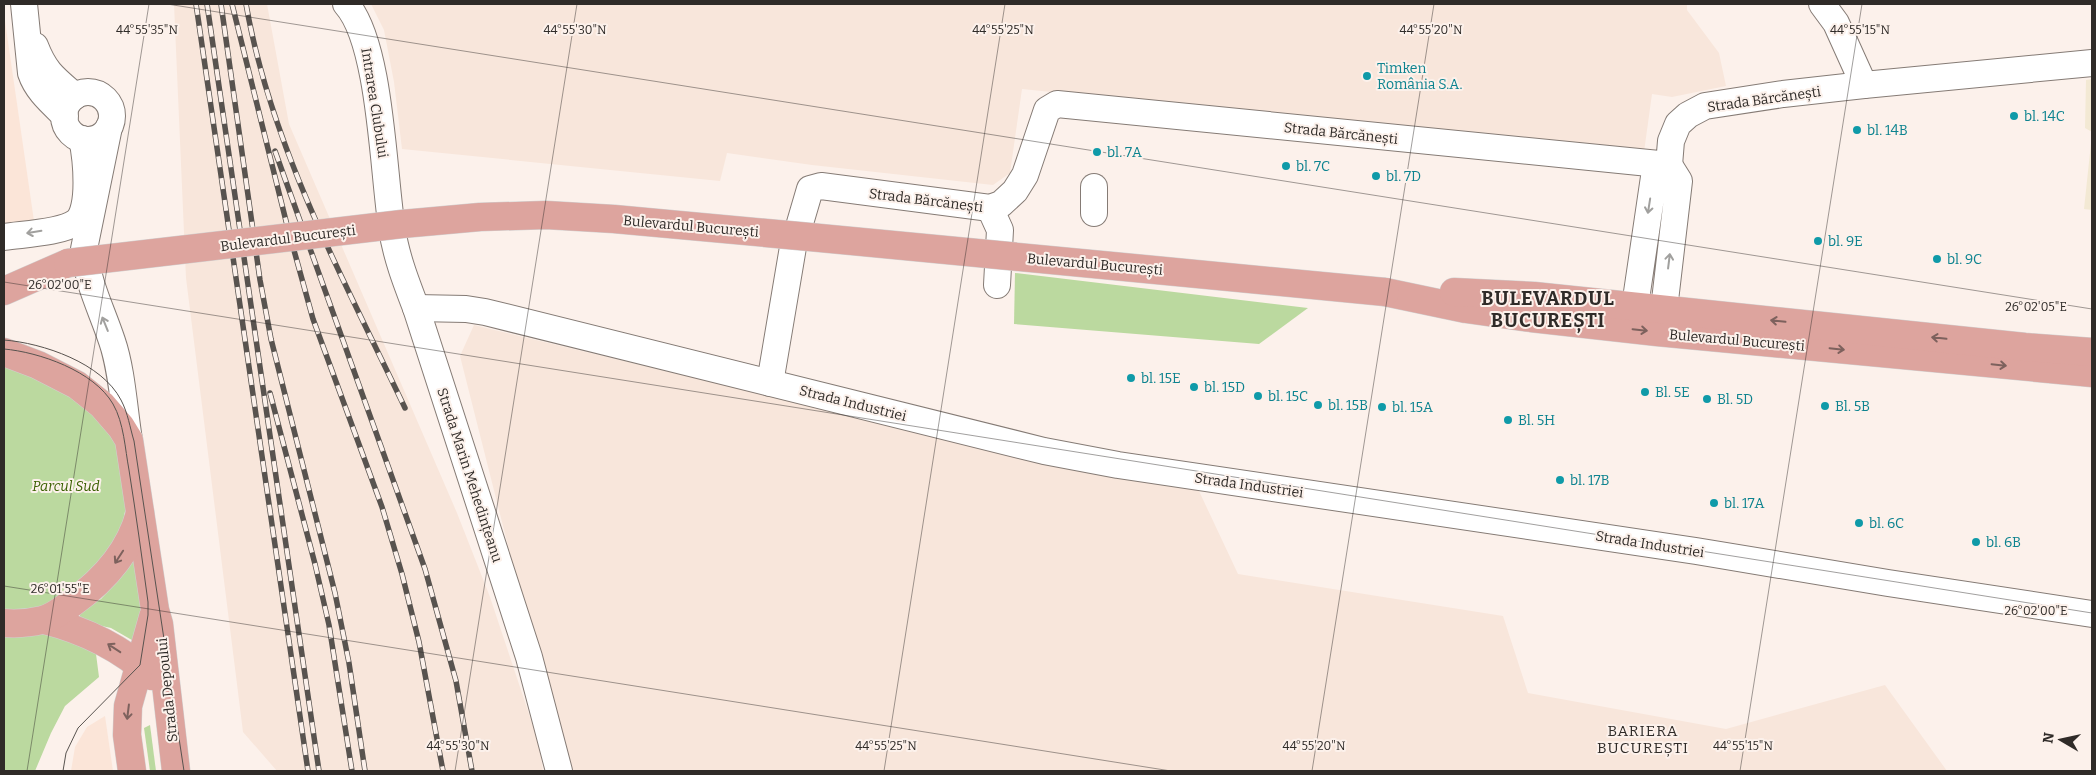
<svg xmlns="http://www.w3.org/2000/svg" width="2096" height="775" font-family="Bitter,serif">
  <style>
    .commercial { fill: #fbe5d8 }
    .built { fill: #f8e6db }
    .education { fill: #f3e9d4 }
    .green { fill: #bbd99f }
    .lines { fill: none; stroke-linecap: round; stroke-linejoin: round }
    .minor-casing { stroke: #857b75; stroke-width: 28 }
    .major-casing { stroke: #d1d0d0; stroke-width: 29 }
    .minor { stroke: #fff; stroke-width: 26 }
    .major { stroke: #dda49e; stroke-width: 28 }
    .tram { stroke: #58534f; stroke-width: 1 }
    .rail-casing { stroke: #58534f; stroke-width: 5.5 }
    .rail { stroke: #fcf1eb; stroke-width: 4; stroke-dasharray: 11; stroke-linecap: butt }
    .major-bridge-casing { stroke: #d1d0d0; stroke-width: 29; stroke-linecap: butt }
    .major-bridge { stroke: #dda49e; stroke-width: 28 }
    .oneway { stroke: #a1a09e }
    .oneway2 { stroke: #7d615d }
    .ticks { fill: none; stroke: #2f2b28; stroke-width: 1; stroke-opacity: 0.45 }
    .culture-dot { fill: #0f9aa8; stroke: #fcf1eb; stroke-width: 2 }
    .labels { text-anchor: middle; stroke-width: 4; stroke-linejoin: round; paint-order: stroke }
    .culture-label { font-size: 14px; fill: #0d838f; stroke: #fcf1eb; text-anchor: start }
    .street-label { font-size: 14px; fill: #2f2b28; stroke: #fcf1eb }
    .park-label { font-size: 14px; font-style: italic; fill: #3c6103; stroke: #fcf1eb }
    .neighbourhood-label { font-size: 15px; letter-spacing: 1px; fill: #2f2b28; stroke: #fcf1eb }
    .district-label { font-size: 19px; font-weight: bold; letter-spacing: 1px; fill: #2f2b28; stroke: #fcf1eb }
    .ticks-label { font-size: 12px; text-anchor: middle; fill: #2f2b28; stroke: #fcf1eb; stroke-width: 4; stroke-linejoin: round; paint-order: stroke }
  </style>
  <rect width="100%" height="100%" fill="#fcf1eb"/>
  <!-- commercial -->
  <g class="commercial">
    <polygon points="4,14 35,228 4,232"/>
    <polygon points="105,716 113,771 71,771 75,747 87,727"/>
  </g>
  <!-- built -->
  <g class="built">
    <polygon points="174,4 267,4 289,124 457,513 490,597 539,744 543,771 277,771 243,732 186,278"/>
    <polygon points="371,4 1687,4 1687,10 1719,53 1726,86 1672,97 1652,94 1644,152 1022,89 1010,173 993,185 812,165 727,153 720,181 402,149 394,82 384,30"/>
    <polygon points="474,325 757,393 1199,491 1238,574 1503,616 1528,693 1726,729 1885,685 1947,771 565,771 460,356"/>
  </g>
  <!-- education -->
  <g class="education">
    <polygon points="2092,79 2092,132 2085,128 2086,80"/>
    <polygon points="2092,134 2092,210 2084,209"/>
  </g>
  <!-- green -->
  <g class="green">
    <polygon points="1015,273 1308,308 1259,344 1014,324"/>
    <polygon points="4,364 77,397 115,431 129,489 122,528 103,563 75,591 39,609 4,614"/>
    <polygon points="133,558 138,561 144,636 137,643 111,628 83,622 80,618 80,612 101,599 112,587"/>
    <polygon points="4,630 78,637 96,654 99,677 65,706 51,733 35,771 4,771"/>
    <polygon points="150,725 156,771 150,771 144,728"/>
  </g>
  <g class="lines">
    <defs>
      <g id="minor">
        <path d="M 24,4 L 31,73 C 37,91 52,103 65,116"/>
        <path d="M 346,4 C 381,43 383,173 392,229 C 396,256 406,282 416,308 L 529,657 L 559,771"/>
        <polyline points="1822,4 1836,23 1864,85"/>
        <path d="M 35,46 C 45,72 54,78 75,96"/>
        <circle cx="88" cy="116" r="24"/>
        <path d="M 109,127 L 84,249 C 88,285 101,308 112,341 C 122,370 124,409 129,440"/>
        <polyline points="990,208 1000,230 997,285"/>
        <polyline points="1094,213 1094,187"/>
        <path d="M 4,237 C 23,234 61,233 76,222 C 92,210 86,157 82,139"/>
        <polyline points="1635,306 1654,177 1669,165 1679,181 1664,309"/>
        <polyline points="416,308 466,309 485,312 1044,451 1118,465 1696,551 1888,583 2092,614"/>
        <polyline points="770,383 793,247 810,189 821,186 990,208 1001,204 1015,191 1025,175 1047,110 1057,104 1669,165 1671,141 1678,124 1688,115 1705,106 1783,94 1864,85 2092,63"/>
      </g>
      <g id="major">
        <polyline points="4,291 68,263"/>
        <polyline points="1385,292 1466,309 1531,318 1657,332 2092,373"/>
        <polyline points="1454,292 1534,296 2025,347 2092,352"/>
        <polyline points="4,352 38,365 77,385 102,405 121,427 129,440 155,610 159,624 176,771"/>
        <path d="M 44,620 C 84,630 121,648 152,676"/>
        <path d="M 4,623 C 17,624 30,623 42,620 C 53,618 63,609 72,603 C 103,581 130,551 140,513"/>
        <polyline points="132,771 127,735 128,706 153,617"/>
      </g>
    </defs>
    <!-- minor casing -->
    <use href="#minor" class="minor-casing"/>
    <!-- major casing -->
    <use href="#major" class="major-casing"/>
    <!-- minor -->
    <use href="#minor" class="minor"/>
    <!-- major -->
    <use href="#major" class="major"/>
    <!-- tram -->
    <g class="tram">
      <path d="M 4,340 C 43,343 102,363 121,400 C 128,413 130,428 134,441 L 184,771"/>
      <path d="M 4,349 C 39,352 94,371 113,404 C 124,423 125,449 129,470 C 136,514 142,558 148,602 L 148,615 L 140,665 L 78,728 L 66,753 L 63,771"/>
    </g>
    <defs>
      <g id="rail">
        <polyline points="196,4 308,771"/>
        <polyline points="207,4 319,771"/>
        <polyline points="221,4 260,280 271,339 335,593 349,663 365,771"/>
        <polyline points="232,4 287,225 313,319 382,507 402,574 419,642 443,771"/>
        <path d="M 246,4 C 271,147 343,278 405,408"/>
        <polyline points="275,151 425,569 456,681 472,771"/>
        <polyline points="270,393 315,564 329,625 352,771"/>
      </g>
    </defs>
    <!-- rail casing -->
    <use href="#rail" class="rail-casing"/>
    <!-- rail -->
    <use href="#rail" class="rail"/>
    <defs>
      <polyline id="major-bridge" points="68,263 402,224 480,217 546,215 614,219 799,236 1385,292"/>
    </defs>
    <!-- major-bridge casing -->
    <use href="#major-bridge" class="major-bridge-casing"/>
    <!-- major-bridge -->
    <use href="#major-bridge" class="major-bridge"/>
  </g>
  <!-- one-way arrows -->
  <defs><path id="oneway-shaft" d="M-6 0H5M1.5-3L5.5 0L1.5 3" fill="none" stroke-width="1.6" stroke-linecap="round" stroke-linejoin="round" transform="scale(1.25)"/></defs>
  <g class="oneway">
    <use href="#oneway-shaft" transform="translate(1649 206) rotate(99)"/>
    <use href="#oneway-shaft" transform="translate(34 232) rotate(171)"/>
    <use href="#oneway-shaft" transform="translate(1669 261) rotate(-83)"/>
    <use href="#oneway-shaft" transform="translate(105 324) rotate(-112)"/>
  </g>
  <g class="oneway2">
    <use href="#oneway-shaft" transform="translate(1778 321) rotate(-174)"/>
    <use href="#oneway-shaft" transform="translate(1640 330) rotate(6)"/>
    <use href="#oneway-shaft" transform="translate(1939 338) rotate(-174)"/>
    <use href="#oneway-shaft" transform="translate(1837 349) rotate(6)"/>
    <use href="#oneway-shaft" transform="translate(1999 365) rotate(6)"/>
    <use href="#oneway-shaft" transform="translate(119 557) rotate(123)"/>
    <use href="#oneway-shaft" transform="translate(114 648) rotate(-147)"/>
    <use href="#oneway-shaft" transform="translate(128 712) rotate(97)"/>
  </g>
  <!-- ticks -->
  <path class="ticks" d="M 167,4 L 2092,309M 2089,4 L 2092,4M 4,282 L 2092,613M 4,586 L 1171,771M 27,771 L 149,4M 455,771 L 577,4M 884,771 L 1005,4M 1312,771 L 1434,4M 1740,771 L 1862,4"/>
  <!-- markers -->
  <g class="culture-dot">
    <circle cx="1367" cy="76" r="5"/>
    <circle cx="2014" cy="116" r="5"/>
    <circle cx="1857" cy="130" r="5"/>
    <circle cx="1097" cy="152" r="5"/>
    <circle cx="1286" cy="166" r="5"/>
    <circle cx="1376" cy="176" r="5"/>
    <circle cx="1818" cy="241" r="5"/>
    <circle cx="1937" cy="259" r="5"/>
    <circle cx="1131" cy="378" r="5"/>
    <circle cx="1194" cy="387" r="5"/>
    <circle cx="1645" cy="392" r="5"/>
    <circle cx="1258" cy="396" r="5"/>
    <circle cx="1707" cy="399" r="5"/>
    <circle cx="1318" cy="405" r="5"/>
    <circle cx="1825" cy="406" r="5"/>
    <circle cx="1382" cy="407" r="5"/>
    <circle cx="1508" cy="420" r="5"/>
    <circle cx="1560" cy="480" r="5"/>
    <circle cx="1714" cy="503" r="5"/>
    <circle cx="1859" cy="523" r="5"/>
    <circle cx="1976" cy="542" r="5"/>
  </g>
  <g class="labels">
    <!-- culture labels -->
    <g class="culture-label">
      <text x="1377" y="73">Timken<tspan x="1377" dy="16">România S.A.</tspan></text>
      <text x="2024" y="121">bl. 14C</text>
      <text x="1867" y="135">bl. 14B</text>
      <text x="1107" y="157">bl. 7A</text>
      <text x="1296" y="171">bl. 7C</text>
      <text x="1386" y="181">bl. 7D</text>
      <text x="1828" y="246">bl. 9E</text>
      <text x="1947" y="264">bl. 9C</text>
      <text x="1141" y="383">bl. 15E</text>
      <text x="1204" y="392">bl. 15D</text>
      <text x="1655" y="397">Bl. 5E</text>
      <text x="1268" y="401">bl. 15C</text>
      <text x="1717" y="404">Bl. 5D</text>
      <text x="1328" y="410">bl. 15B</text>
      <text x="1835" y="411">Bl. 5B</text>
      <text x="1392" y="412">bl. 15A</text>
      <text x="1518" y="425">Bl. 5H</text>
      <text x="1570" y="485">bl. 17B</text>
      <text x="1724" y="508">bl. 17A</text>
      <text x="1869" y="528">bl. 6C</text>
      <text x="1986" y="547">bl. 6B</text>
    </g>
    <!-- street labels -->
    <g class="street-label">
      <text transform="translate(1764 99) rotate(-8)" y="5">Strada Bărcănești</text>
      <text transform="translate(375 103) rotate(81)" y="5">Intrarea Clubului</text>
      <text transform="translate(1341 133) rotate(6)" y="5">Strada Bărcănești</text>
      <text transform="translate(926 200) rotate(7)" y="5">Strada Bărcănești</text>
      <text transform="translate(691 226) rotate(5)" y="5">Bulevardul București</text>
      <text transform="translate(288 238) rotate(-7)" y="5">Bulevardul București</text>
      <text transform="translate(1095 264) rotate(5)" y="5">Bulevardul București</text>
      <text transform="translate(1737 340) rotate(5)" y="5">Bulevardul București</text>
      <text transform="translate(853 403) rotate(14)" y="5">Strada Industriei</text>
      <text transform="translate(470 475) rotate(72)" y="5">Strada Marin Mehedințeanu</text>
      <text transform="translate(1249 485) rotate(8)" y="5">Strada Industriei</text>
      <text transform="translate(1650 544) rotate(9)" y="5">Strada Industriei</text>
      <text transform="translate(167 690) rotate(-96)" y="5">Strada Depoului</text>
    </g>
    <!-- park labels -->
    <g class="park-label">
      <text x="66" y="491">Parcul Sud</text>
    </g>
    <!-- neighbourhood labels -->
    <g class="neighbourhood-label">
      <text x="1643" y="736">BARIERA<tspan x="1643" dy="17">BUCUREȘTI</tspan></text>
    </g>
    <!-- district labels -->
    <g class="district-label">
      <text x="1548" y="305">BULEVARDUL<tspan x="1548" dy="22">BUCUREȘTI</tspan></text>
    </g>
  </g>
  <g class="ticks-label">
    <text x="147" y="34">44°55'35"N</text>
    <text x="575" y="34">44°55'30"N</text>
    <text x="1003" y="34">44°55'25"N</text>
    <text x="1431" y="34">44°55'20"N</text>
    <text x="1860" y="34">44°55'15"N</text>
    <text x="60" y="289">26°02'00"E</text>
    <text x="2036" y="311">26°02'05"E</text>
    <text x="60" y="593">26°01'55"E</text>
    <text x="2036" y="615">26°02'00"E</text>
    <text x="458" y="750">44°55'30"N</text>
    <text x="886" y="750">44°55'25"N</text>
    <text x="1314" y="750">44°55'20"N</text>
    <text x="1743" y="750">44°55'15"N</text>
  </g>
  <!-- border -->
  <rect width="2096" height="775" fill="none" stroke="#2f2b28" stroke-width="10"/>
  <!-- north arrow -->
  <g transform="translate(2061 740) rotate(279)" stroke="#fcf1eb" stroke-width="4" paint-order="stroke">
  <path d="M0-4L9 19L0 12L-9 19Z" fill="#2f2b28"/>
  <text y="-8" font-size="14" font-weight="bold" text-anchor="middle" fill="#2f2b28">N</text>
  </g>
</svg>
